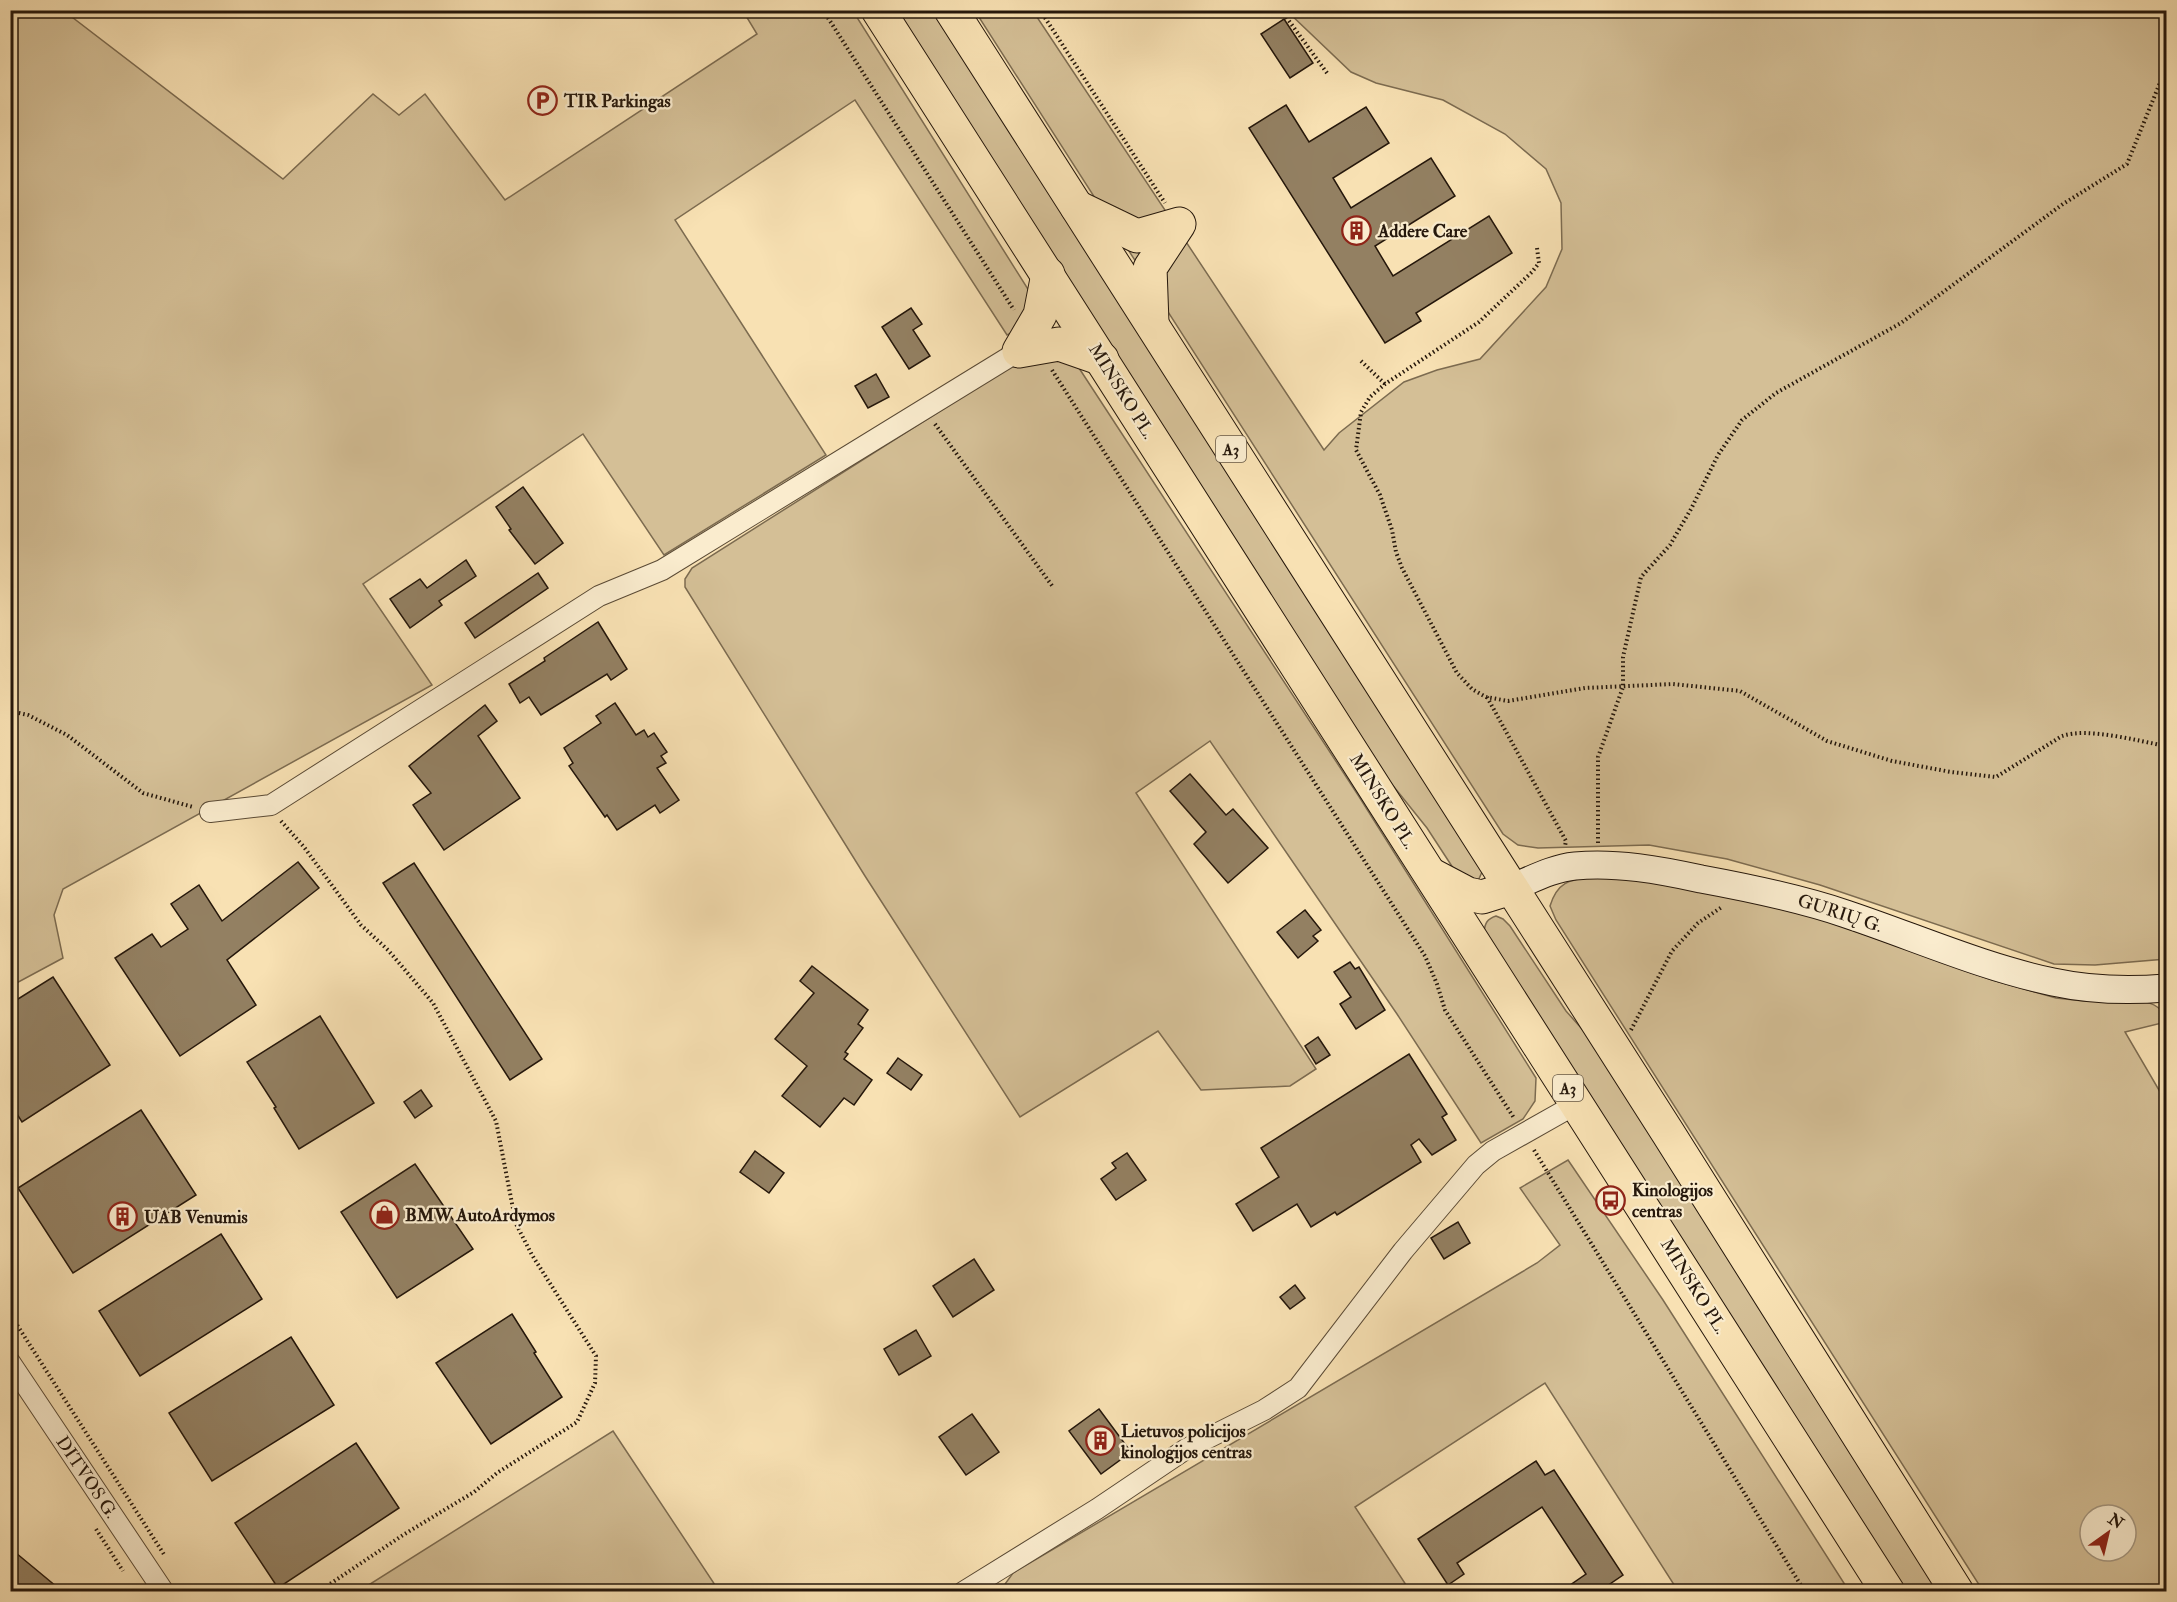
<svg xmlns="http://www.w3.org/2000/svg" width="2177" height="1602" font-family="'IM FELL Double Pica',serif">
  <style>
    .green { fill: #d4bf96; stroke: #7c6b50; stroke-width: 1.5; fill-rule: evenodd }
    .building { fill: #938062; stroke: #25170b; stroke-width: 1.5 }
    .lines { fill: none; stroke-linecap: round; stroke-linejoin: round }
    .street-casing { stroke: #5a4a35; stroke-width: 22 }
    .secondary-casing { stroke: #25170b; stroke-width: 29 }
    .highway-casing { stroke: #25170b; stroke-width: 35 }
    .path { stroke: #25170b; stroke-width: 4; stroke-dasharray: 1.5 3; stroke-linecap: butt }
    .street { stroke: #faecce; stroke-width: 20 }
    .secondary { stroke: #faecce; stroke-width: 27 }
    .highway { stroke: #f8e1b3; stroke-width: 33 }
    .labels { text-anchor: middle; stroke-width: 4.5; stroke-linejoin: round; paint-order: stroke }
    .shield { fill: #faecce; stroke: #655746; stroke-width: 1.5 }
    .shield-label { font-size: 16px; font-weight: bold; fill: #25170b }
    .poi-label { font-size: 18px; font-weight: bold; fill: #25170b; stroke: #faecce; text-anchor: start }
    .street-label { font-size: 18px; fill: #25170b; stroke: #faecce }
  </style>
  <rect width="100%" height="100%" fill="#f8e1b3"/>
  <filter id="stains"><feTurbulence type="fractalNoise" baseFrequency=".00333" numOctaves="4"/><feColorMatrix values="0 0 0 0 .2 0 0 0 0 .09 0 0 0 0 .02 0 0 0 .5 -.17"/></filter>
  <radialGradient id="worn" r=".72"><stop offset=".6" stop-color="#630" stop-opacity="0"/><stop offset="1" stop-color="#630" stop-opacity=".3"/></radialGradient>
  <!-- green -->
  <g class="green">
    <polygon points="11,11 64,11 283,179 373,94 399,115 425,94 505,200 757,34 743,11 853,11 1031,294 1031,323 1007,335 855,100 675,220 826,455 664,555 583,434 363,584 432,685 63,889 54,915 63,958 11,986"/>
    <polygon points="891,11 935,11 1480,866 1482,872 1478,881 1457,874 1427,828 1374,762"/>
    <polygon points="975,11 1033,11 1324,450 1339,433 1404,382 1437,370 1480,359 1546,287 1562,249 1561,203 1546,169 1505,134 1443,100 1376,83 1351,72 1287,11 2166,11 2166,959 2095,965 2054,964 1820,885 1727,859 1649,845 1538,848 1518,845 1503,834"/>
    <polygon points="1033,352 1077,365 1358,795 1536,1078 1535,1101 1523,1119 1481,1143 1397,1014 1210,741 1136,793 1316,1069 1290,1086 1201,1090 1158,1031 1020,1117 865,876 685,587 685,579 692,568"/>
    <path d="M 1596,876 L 1631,879 L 1726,896 L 1807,914 L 1992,980 L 2056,998 L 2084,1001 L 2141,1001 C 2153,1003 2165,1009 2166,1022 L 2125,1032 L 2166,1102 L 2166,1591 L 1983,1591 L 1556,920 L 1550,906 C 1558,880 1571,880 1596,876 ZM 2090,1515 L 2126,1515 L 2126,1551 L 2090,1551 Z"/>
    <path d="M 1496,916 L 1503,919 L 1510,926 L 1566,1011 L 1598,1047 L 1943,1591 L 1903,1591 L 1484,932 C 1485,923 1487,919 1496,916 Z"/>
    <polygon points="1568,1160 1663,1300 1849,1591 1678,1591 1545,1383 1355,1507 1410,1591 1000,1591 1013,1573 1537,1263 1560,1245 1520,1188"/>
    <polygon points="613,1431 719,1591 359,1591"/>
  </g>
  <!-- building -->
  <g class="building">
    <polygon points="1284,19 1313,63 1290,78 1261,34"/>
    <polygon points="1286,105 1309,142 1366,107 1389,143 1333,178 1351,208 1431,158 1455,196 1375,246 1393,276 1489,216 1512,253 1416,313 1421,321 1385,343 1249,128"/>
    <polygon points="911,308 922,324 913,330 930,356 909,369 882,327"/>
    <polygon points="876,374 889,397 868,408 855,386"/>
    <polygon points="523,487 563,543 535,564 509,530 511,529 496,507"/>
    <polygon points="466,560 476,576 439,601 442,605 410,628 390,599 420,579 427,588"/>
    <polygon points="538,573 548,588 475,638 465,623"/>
    <polygon points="598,622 627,669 611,680 607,674 541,715 529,697 520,703 509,684 545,661 544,658"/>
    <polygon points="615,703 636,735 644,730 648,737 654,733 667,752 661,756 666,763 657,768 679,800 660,813 655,805 617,830 607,815 605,817 569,766 573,763 564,748 601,723 596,716"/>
    <polygon points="485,705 497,721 478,736 520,798 444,850 413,805 431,793 409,766"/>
    <polygon points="1190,774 1226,815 1233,809 1268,848 1228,883 1194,844 1206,832 1170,791"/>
    <polygon points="298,862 319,888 227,960 256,1005 180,1056 115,958 152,934 161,947 188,929 171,904 199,885 222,921"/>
    <polygon points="414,863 542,1059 510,1080 383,883"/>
    <polygon points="1305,910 1321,930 1313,936 1318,941 1298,958 1277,932"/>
    <polygon points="1350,962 1355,969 1359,967 1385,1010 1356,1029 1340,1004 1351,997 1334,972"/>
    <polygon points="812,966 868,1010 858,1024 863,1028 845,1052 848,1054 844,1059 872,1080 854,1105 844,1098 820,1127 782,1096 807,1066 775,1039 814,993 800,981"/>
    <polygon points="53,977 110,1065 22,1122 10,1103 10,1004"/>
    <polygon points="320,1016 374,1103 299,1149 274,1108 276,1107 247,1062"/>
    <polygon points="1318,1037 1330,1055 1316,1064 1305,1046"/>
    <polygon points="1409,1054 1447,1114 1442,1117 1456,1140 1432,1155 1419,1139 1411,1145 1421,1162 1337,1215 1335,1212 1311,1227 1297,1204 1253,1231 1236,1204 1279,1177 1261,1148"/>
    <polygon points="898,1058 922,1075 911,1090 887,1073"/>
    <polygon points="421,1090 432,1106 415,1118 404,1102"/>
    <polygon points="141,1110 196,1195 73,1273 18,1188"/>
    <polygon points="755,1151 784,1173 769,1193 740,1172"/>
    <polygon points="1127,1153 1146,1180 1116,1200 1101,1179 1116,1168 1112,1163"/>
    <polygon points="415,1164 473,1249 397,1298 341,1212"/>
    <polygon points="1458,1222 1470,1243 1444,1259 1431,1238"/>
    <polygon points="221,1234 262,1299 140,1376 99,1311"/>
    <polygon points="974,1259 994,1290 953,1317 933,1286"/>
    <polygon points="1295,1285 1305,1298 1290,1309 1280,1297"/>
    <polygon points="512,1314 536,1352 534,1353 562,1397 491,1444 436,1363"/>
    <polygon points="916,1330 931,1356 899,1375 884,1349"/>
    <polygon points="291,1337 334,1405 212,1481 169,1413"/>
    <polygon points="1099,1409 1131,1452 1101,1474 1069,1431"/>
    <polygon points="972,1414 999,1452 966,1475 939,1437"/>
    <polygon points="356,1443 399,1508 278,1588 235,1523"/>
    <polygon points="1536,1461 1545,1475 1554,1470 1623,1575 1598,1592 1560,1592 1586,1574 1542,1507 1457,1563 1464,1574 1448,1585 1418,1539"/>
    <polygon points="10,1548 63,1592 10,1592"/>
  </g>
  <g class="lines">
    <defs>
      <g id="street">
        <polyline points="210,812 271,805 599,596 662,570 1019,351"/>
        <polyline points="10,1362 164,1592"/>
        <polyline points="963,1592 1097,1509 1186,1449 1264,1410 1298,1388 1403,1251 1476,1165 1493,1151 1578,1103"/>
      </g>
      <path id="secondary" d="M 1511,888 C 1531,880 1553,868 1575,866 C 1616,862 1660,870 1701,879 C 1750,888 1799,898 1846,914 C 1915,937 1982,967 2053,982 C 2090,990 2129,991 2166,988"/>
      <g id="highway">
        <polyline points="878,10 1888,1592"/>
        <polyline points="951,10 1668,1133 1957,1592"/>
        <polyline points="1077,207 1137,236 1179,224 1150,268 1152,323"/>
        <polyline points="1048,274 1040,315 1019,351 1059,344 1102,359"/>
        <polyline points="1432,875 1468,894 1482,897 1511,888"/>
      </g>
    </defs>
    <!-- street casing -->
    <use href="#street" class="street-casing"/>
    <!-- secondary casing -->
    <use href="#secondary" class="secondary-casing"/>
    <!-- highway casing -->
    <use href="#highway" class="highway-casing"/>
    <!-- path -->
    <g class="path">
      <polyline points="823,10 1014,310"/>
      <polyline points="1040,10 1165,203"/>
      <polyline points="1281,10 1327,73"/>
      <path d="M 1537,248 L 1539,263 L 1532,272 L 1479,322 L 1385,384 L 1370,397 L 1361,412 L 1356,450 L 1380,495 L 1392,530 L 1396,552 L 1402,568 L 1457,673 L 1472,689 L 1486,697 L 1508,701 L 1585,688 L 1673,684 L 1740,691 L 1827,741 L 1892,761 L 1951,772 L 1996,777 L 2062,736 C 2088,727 2138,741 2166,746"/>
      <polyline points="1361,361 1385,384"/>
      <polyline points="1052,370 1425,956 1437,984 1445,1010 1514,1118"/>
      <polyline points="935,424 1053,587"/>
      <polyline points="1487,697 1566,841 1565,846"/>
      <polyline points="10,711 28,715 67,735 143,793 193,807"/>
      <polyline points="281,821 304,847 361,925 388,950 433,1003 496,1121 516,1224 532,1255 596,1356 595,1383 577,1422 497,1473 474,1492 403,1535 318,1592"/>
      <polyline points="1598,843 1598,757 1623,687 1623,657 1641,577 1670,545 1691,509 1718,455 1742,420 1776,393 1901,323 2063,204 2127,164 2166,68"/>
      <polyline points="1631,1030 1672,951 1698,923 1722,907"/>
      <polyline points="1534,1150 1805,1592"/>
      <polyline points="10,1314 165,1556"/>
      <polyline points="96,1529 123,1571"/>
    </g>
    <!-- street -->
    <use href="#street" class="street"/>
    <!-- secondary -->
    <use href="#secondary" class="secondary"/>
    <!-- highway -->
    <use href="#highway" class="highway"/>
  </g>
  <!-- icons -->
  <defs>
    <symbol id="parking-ring" viewBox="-11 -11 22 22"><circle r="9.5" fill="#faecce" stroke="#8f2418" stroke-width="1.5"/><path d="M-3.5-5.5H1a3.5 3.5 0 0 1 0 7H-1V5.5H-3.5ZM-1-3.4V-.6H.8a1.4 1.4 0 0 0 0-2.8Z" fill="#8f2418"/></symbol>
    <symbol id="building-ring" viewBox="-11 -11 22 22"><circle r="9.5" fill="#faecce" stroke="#8f2418" stroke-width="1.5"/><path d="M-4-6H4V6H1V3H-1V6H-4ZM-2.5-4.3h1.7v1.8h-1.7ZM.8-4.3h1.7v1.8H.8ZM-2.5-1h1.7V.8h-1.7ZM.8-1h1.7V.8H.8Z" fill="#8f2418"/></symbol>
    <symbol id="bus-ring" viewBox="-11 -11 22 22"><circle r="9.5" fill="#faecce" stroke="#8f2418" stroke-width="1.5"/><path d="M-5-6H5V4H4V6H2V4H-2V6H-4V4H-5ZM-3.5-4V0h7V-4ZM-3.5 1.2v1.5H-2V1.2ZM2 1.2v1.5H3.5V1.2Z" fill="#8f2418"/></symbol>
    <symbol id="shop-ring" viewBox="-11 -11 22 22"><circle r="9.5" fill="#faecce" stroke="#8f2418" stroke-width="1.5"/><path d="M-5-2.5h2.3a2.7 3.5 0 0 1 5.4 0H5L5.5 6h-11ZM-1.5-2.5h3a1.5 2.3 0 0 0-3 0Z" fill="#8f2418"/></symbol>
  </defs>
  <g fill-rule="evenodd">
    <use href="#parking-ring" x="526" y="84" width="33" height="33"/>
    <use href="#building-ring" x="1340" y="214" width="33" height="33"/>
    <use href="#bus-ring" x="1594" y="1184" width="33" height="33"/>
    <use href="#shop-ring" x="368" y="1198" width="33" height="33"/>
    <use href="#building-ring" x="106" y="1200" width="33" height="33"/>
    <use href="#building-ring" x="1084" y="1424" width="33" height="33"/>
  </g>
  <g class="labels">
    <!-- shield labels -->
    <g class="shield">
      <rect x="1216" y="436" width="30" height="26" rx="4.5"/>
      <rect x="1553" y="1075" width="30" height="26" rx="4.5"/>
    </g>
    <g class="shield-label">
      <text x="1231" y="455">A3</text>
      <text x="1568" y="1094">A3</text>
    </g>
    <!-- poi labels -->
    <g class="poi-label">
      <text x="564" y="107">TIR Parkingas</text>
      <text x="1378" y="237">Addere Care</text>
      <text x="1632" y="1196">Kinologijos<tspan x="1632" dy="21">centras</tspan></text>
      <text x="405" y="1221">BMW AutoArdymos</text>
      <text x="144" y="1223">UAB Venumis</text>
      <text x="1121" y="1437">Lietuvos policijos<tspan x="1121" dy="21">kinologijos centras</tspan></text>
    </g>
    <!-- street labels -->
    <g class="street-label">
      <text transform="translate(1122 391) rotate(58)" y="6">MINSKO PL.</text>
      <text transform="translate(1383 801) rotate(58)" y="6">MINSKO PL.</text>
      <text transform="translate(1840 913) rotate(18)" y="6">GURIŲ G.</text>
      <text transform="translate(1694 1286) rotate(58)" y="6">MINSKO PL.</text>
      <text transform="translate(87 1477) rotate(56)" y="6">DITVOS G.</text>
    </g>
  </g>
  <!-- margin -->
  <rect width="2177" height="1602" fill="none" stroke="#f8e1b3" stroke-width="36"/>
  <rect x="12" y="12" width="2153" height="1578" fill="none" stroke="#25170b" stroke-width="3"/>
  <rect x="18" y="18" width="2141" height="1566" fill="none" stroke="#25170b" stroke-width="1.5"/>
  <!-- north arrow -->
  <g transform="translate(2108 1533) rotate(34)"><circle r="28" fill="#faecce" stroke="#a59780" stroke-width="1.5"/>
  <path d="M0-4.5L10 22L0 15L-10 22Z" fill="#8f2418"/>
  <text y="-9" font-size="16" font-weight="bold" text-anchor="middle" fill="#25170b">N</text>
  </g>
  <rect width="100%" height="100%" filter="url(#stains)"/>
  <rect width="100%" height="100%" fill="url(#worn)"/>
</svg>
